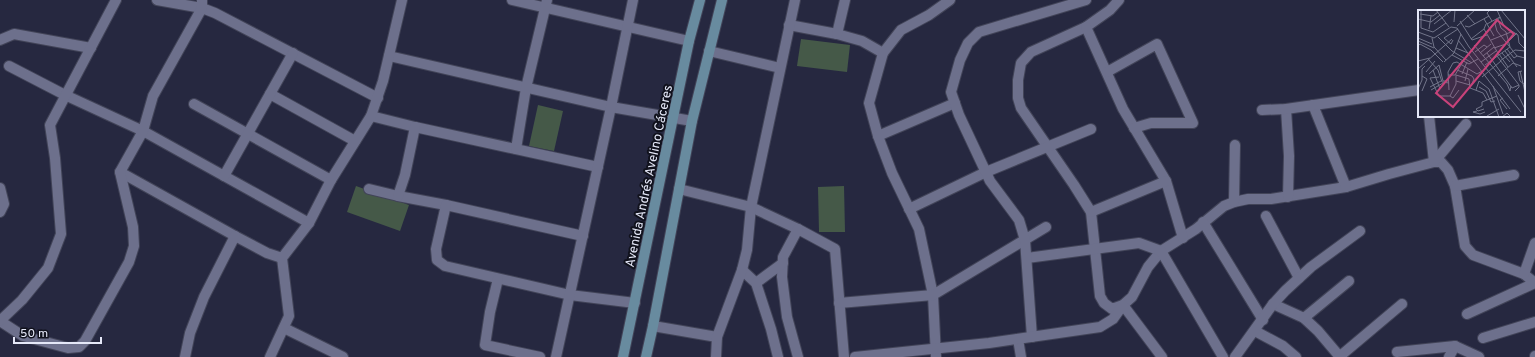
<svg xmlns="http://www.w3.org/2000/svg" width="1535" height="357" font-family="Overpass,sans-serif">
  <style>
    .green { fill: #455948 }
    .lines { fill: none; stroke-linecap: round; stroke-linejoin: round }
    .street-casing { stroke: #424458; stroke-width: 12 }
    .secondary-casing { stroke: #424458; stroke-width: 12 }
    .street { stroke: #6d708c; stroke-width: 10 }
    .secondary { stroke: #688b9f; stroke-width: 10 }
    .labels { text-anchor: middle; stroke-width: 4; stroke-linejoin: round; paint-order: stroke }
    .street-label { font-size: 13px; fill: #e5e8f8; stroke: #11121d }
    .inset-road { fill: none; stroke: #72758a; stroke-width: 1 }
    .view { fill: #c9427a; fill-opacity: 0.15; stroke: #c9427a; stroke-width: 2 }
    .inset-edge { fill: none; stroke: #e5e8f8; stroke-width: 2 }
  </style>
  <rect width="100%" height="100%" fill="#262840"/>
  <!-- green -->
  <g class="green">
    <polygon points="801,39 850,45 847,72 797,66"/>
    <polygon points="538,105 563,111 554,151 529,146"/>
    <polygon points="356,186 409,205 400,231 347,212"/>
    <polygon points="844,186 845,232 819,232 818,187"/>
  </g>
  <g class="lines">
    <defs>
      <g id="street">
        <polyline points="157,0 202,8 215,13 378,98"/>
        <polyline points="512,0 689,41"/>
        <polyline points="1119,0 1110,10 1086,27 1031,52 1021,63 1018,80 1018,98 1021,108 1074,185 1091,212 1100,296 1104,303 1112,309 1123,305 1132,297 1148,267 1161,251 1196,229 1224,206 1234,202 1248,199 1271,199 1346,187 1389,174 1434,162 1441,162 1448,170 1455,186 1465,246 1473,255 1524,274 1535,283"/>
        <polyline points="789,25 837,34 862,41 883,53 869,103 878,136 892,173 919,229 933,295 936,357"/>
        <polyline points="1086,27 1123,109 1166,181 1183,238"/>
        <polyline points="837,34 845,0"/>
        <polyline points="0,40 14,34 91,48"/>
        <polyline points="709,51 780,68"/>
        <polyline points="883,53 901,30 929,15 950,0"/>
        <polyline points="389,56 611,107 692,121"/>
        <polyline points="9,66 65,95 143,131 309,223"/>
        <polyline points="1107,72 1157,44 1193,123 1151,123 1134,128"/>
        <polyline points="270,94 355,141"/>
        <polyline points="194,104 331,180"/>
        <polyline points="1313,105 1346,187"/>
        <polyline points="1286,109 1289,156 1288,197"/>
        <polyline points="1262,110 1286,109 1419,90"/>
        <polyline points="371,116 415,127 598,167"/>
        <polyline points="1429,116 1434,162"/>
        <polyline points="878,136 955,103"/>
        <polyline points="516,149 526,88 547,0"/>
        <polyline points="1434,162 1466,124"/>
        <polyline points="120,172 235,236 267,253 282,258"/>
        <polyline points="224,176 293,53"/>
        <polyline points="1455,186 1514,175"/>
        <polyline points="0,188 4,204 0,212"/>
        <polyline points="369,189 398,196 446,205 583,236"/>
        <polyline points="679,189 751,207 798,229 835,249 844,357"/>
        <polyline points="398,196 405,175 415,127"/>
        <polyline points="1234,202 1235,145"/>
        <polyline points="446,205 436,249 437,260 445,266 570,295 635,303"/>
        <polyline points="909,209 986,172 1091,129"/>
        <polyline points="1091,212 1166,181"/>
        <polyline points="1266,216 1299,278"/>
        <polyline points="1203,222 1263,320"/>
        <polyline points="798,229 783,257 782,277 787,317 798,357"/>
        <polyline points="1027,258 1139,243 1161,251 1223,357"/>
        <polyline points="742,270 756,283 771,329 778,357"/>
        <polyline points="1524,274 1535,243"/>
        <polyline points="498,279 490,312 485,345 540,357"/>
        <polyline points="756,283 783,263"/>
        <polyline points="839,303 933,295 1046,227"/>
        <polyline points="1273,304 1304,318 1318,331 1340,357"/>
        <polyline points="1467,314 1535,283"/>
        <polyline points="1304,318 1349,281"/>
        <polyline points="0,321 23,336 68,348 79,347 85,341 129,262 134,246 133,227 120,172 143,131 153,96 202,8 202,0"/>
        <polyline points="0,321 22,300 48,268 61,234 55,158 50,125 116,0"/>
        <polyline points="653,326 717,337"/>
        <polyline points="284,328 343,357"/>
        <polyline points="1255,331 1283,346 1296,357"/>
        <polyline points="1032,337 1025,240 1019,220 990,181 959,115 951,92 960,60 968,43 979,32 1086,0"/>
        <polyline points="1483,338 1535,322"/>
        <polyline points="1018,339 1021,357"/>
        <polyline points="1397,352 1455,346 1479,357"/>
        <polyline points="185,357 190,333 204,297 235,236"/>
        <polyline points="270,357 289,316 282,258 309,223 331,180 371,116 383,81 402,0"/>
        <polyline points="556,357 611,107 633,0"/>
        <polyline points="716,357 717,337 742,270 747,250 751,207 795,0"/>
        <polyline points="855,357 989,343 1100,327 1113,319 1123,305 1162,357"/>
        <polyline points="1235,357 1273,304 1285,291 1311,267 1360,231"/>
        <polyline points="1339,357 1402,304"/>
        <polyline points="1449,357 1455,346"/>
        <polyline points="1535,357 1535,356"/>
      </g>
      <g id="secondary">
        <polyline points="623,357 689,41 700,0"/>
        <polyline points="646,357 653,326 692,121 722,0"/>
      </g>
    </defs>
    <!-- street casing -->
    <use href="#street" class="street-casing"/>
    <!-- secondary casing -->
    <use href="#secondary" class="secondary-casing"/>
    <!-- street -->
    <use href="#street" class="street"/>
    <!-- secondary -->
    <use href="#secondary" class="secondary"/>
  </g>
  <g class="labels">
    <!-- street labels -->
    <g class="street-label">
      <text transform="translate(648 176) rotate(-78)" y="5">Avenida Andrés Avelino Cáceres</text>
    </g>
  </g>
  <!-- overview -->
  <g transform="translate(1418 10)">
    <rect width="107" height="107" fill="#262840"/>
    <path class="inset-road" d="M 3,0 L 3,18 L 15,22 L 28,13M 18,0 L 31,17M 72,0 L 69,3 L 74,11M 79,0 L 86,16 L 100,25 L 101,33 L 107,39M 83,0 L 107,29M 2,4 L 15,6 L 20,2M 49,5 L 57,14M 0,9 L 13,12 L 22,5M 66,9 L 76,26M 42,11 L 54,30 L 69,25M 36,12 L 37,0M 81,12 L 83,18 L 88,22 L 92,37M 16,14 L 34,0M 69,14 L 82,7 L 77,14 L 79,21 L 99,46 L 107,48M 39,16 L 57,0M 47,16 L 51,17 L 71,6M 11,19 L 13,6M 66,19 L 81,45M 0,22 L 16,28 L 33,17 L 39,18 L 51,37 L 103,102M 20,27 L 34,41 L 54,53M 0,28 L 14,34M 14,28 L 16,37 L 28,50M 53,29 L 66,19 L 68,14M 35,30 L 33,34 L 26,28 L 40,19M 40,30 L 92,99M 73,30 L 93,22M 0,31 L 16,38M 56,35 L 89,74 L 92,81 L 93,76M 0,36 L 2,34 L 13,40 L 25,52M 38,38 L 50,43M 76,38 L 88,34 L 99,23M 89,39 L 96,48 L 99,46M 87,41 L 99,57M 57,42 L 66,35 L 69,37M 62,43 L 73,34M 69,43 L 94,78 L 101,75M 84,43 L 92,52M 81,44 L 90,57M 34,45 L 51,54 L 60,49M 65,46 L 76,37M 79,46 L 101,75 L 101,77 L 97,81M 10,49 L 20,60 L 24,72 L 31,73M 0,51 L 12,48M 82,51 L 97,40 L 107,41M 26,52 L 36,43 L 43,24M 63,52 L 78,41M 67,55 L 92,37M 0,59 L 34,29M 15,60 L 22,79M 39,60 L 54,66 L 56,69 L 53,76M 102,61 L 107,82M 104,61 L 100,62 L 102,71 L 106,74M 8,62 L 17,51M 11,64 L 21,55 L 25,71 L 31,71M 44,64 L 49,52M 30,65 L 37,65 L 46,50M 80,66 L 95,53 L 103,56M 21,67 L 12,68 L 21,86 L 32,86 L 38,74 L 38,65 L 51,69 L 52,78 L 65,83 L 69,90M 64,67 L 83,51M 38,71 L 52,75M 47,71 L 50,59M 75,76 L 85,104M 12,77 L 23,71M 61,77 L 68,81 L 73,92 L 77,91M 0,79 L 4,70 L 4,59 L 7,56M 13,80 L 25,73M 31,80 L 30,62 L 35,53 L 39,52 L 59,64 L 64,61M 58,80 L 61,71 L 71,79 L 81,107M 4,81 L 9,69 L 4,66M 100,85 L 107,99M 32,86 L 35,88 L 41,80M 85,88 L 82,90 L 89,99M 66,99 L 60,101 L 58,99 L 64,96 L 64,92 L 79,86M 59,101 L 55,102 L 62,104 L 67,102M 69,106 L 81,99M 84,107 L 89,103 L 93,107"/>
    <path class="view" d="M 79,10 L 96,24 L 35,97 L 18,83 Z"/>
    <rect width="107" height="107" class="inset-edge"/>
  </g>
  <!-- scale -->
  <path d="M14 337v6h87v-6" fill="none" stroke="#e5e8f8" stroke-width="2"/>
  <text x="20" y="337" font-size="12" fill="#e5e8f8" stroke="#11121d" stroke-width="3" paint-order="stroke">50 m</text>
</svg>
